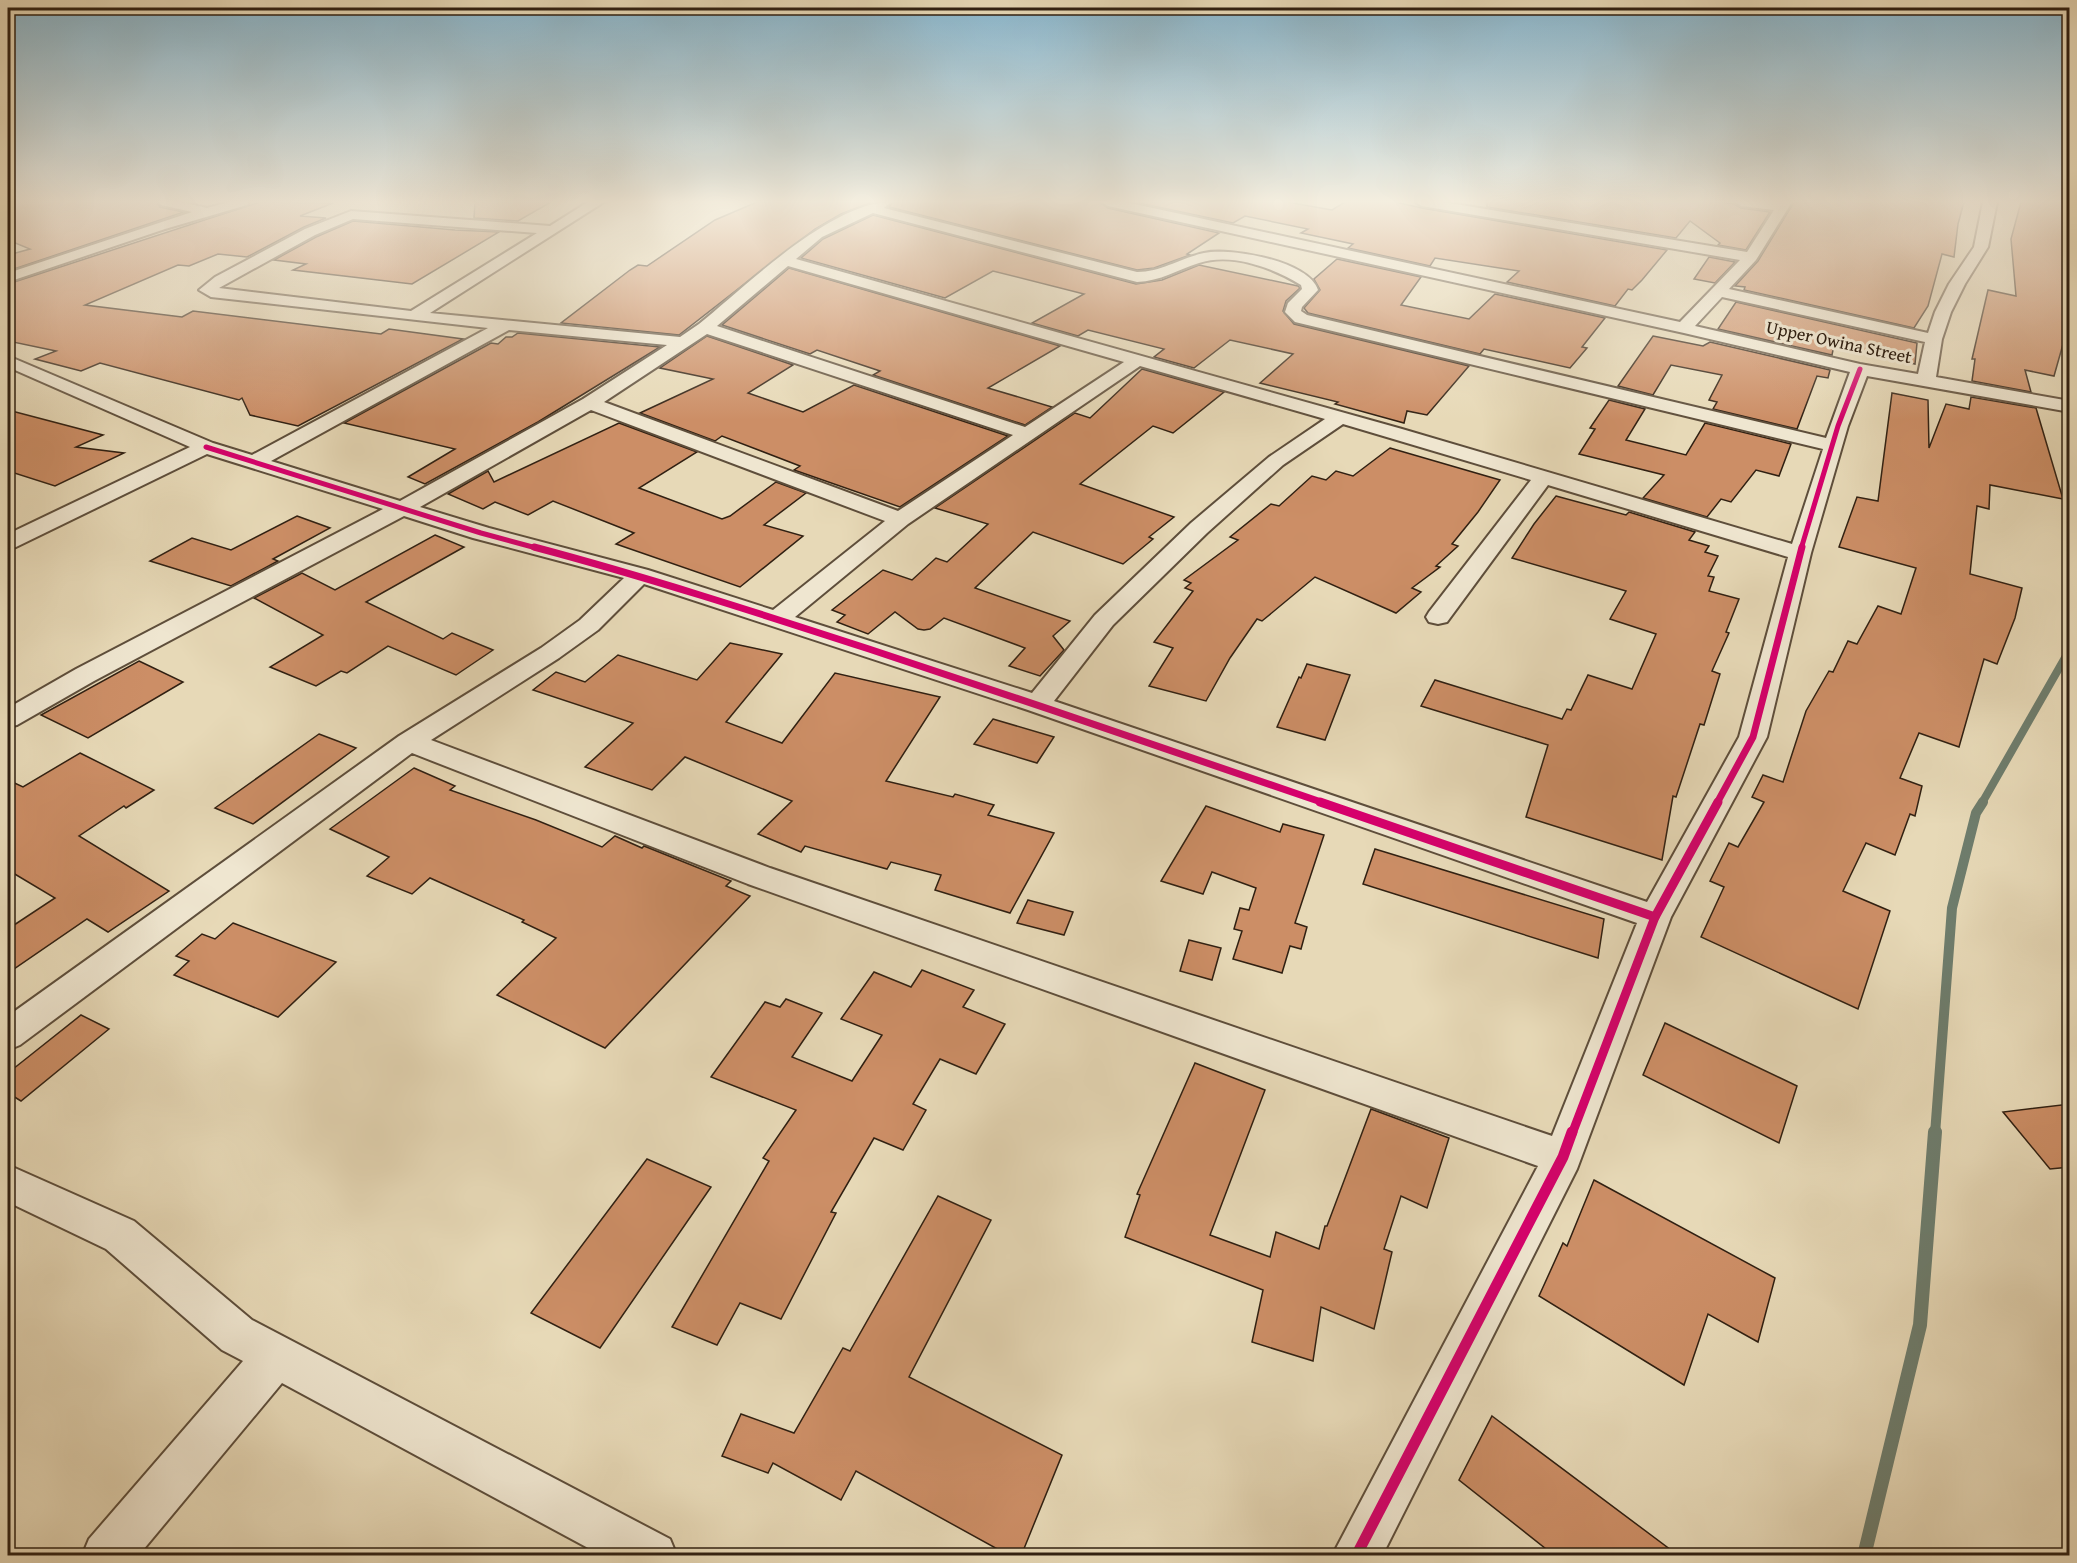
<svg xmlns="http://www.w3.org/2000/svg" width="2077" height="1563" font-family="'Gentium Book Plus',serif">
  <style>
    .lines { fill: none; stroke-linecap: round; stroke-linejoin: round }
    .stream-far2 { stroke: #6e7d6d; stroke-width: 8 }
    .stream-far1 { stroke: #6e7d6d; stroke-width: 10 }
    .stream { stroke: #6e7d6d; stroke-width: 14 }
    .building { fill: #cc8e66; stroke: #302012; stroke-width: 1.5 }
    .minor-casing { stroke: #5e4e3b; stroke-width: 4 }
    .minor { fill: #efe6d0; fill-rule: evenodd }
    .cycleway-far3-casing { stroke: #efe6d0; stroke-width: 8 }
    .cycleway-far2-casing { stroke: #efe6d0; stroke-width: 10 }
    .cycleway-far1-casing { stroke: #efe6d0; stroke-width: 13 }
    .cycleway-casing { stroke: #efe6d0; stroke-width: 15 }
    .cycleway-far3 { stroke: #d6006c; stroke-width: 5 }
    .cycleway-far2 { stroke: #d6006c; stroke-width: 7 }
    .cycleway-far1 { stroke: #d6006c; stroke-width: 9 }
    .cycleway { stroke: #d6006c; stroke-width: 11 }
    .labels { text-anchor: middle; stroke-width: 6; stroke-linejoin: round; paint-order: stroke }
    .far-street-label { font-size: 18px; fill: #302012; stroke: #efe6d0 }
  </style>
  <rect width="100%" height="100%" fill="#e7d9b7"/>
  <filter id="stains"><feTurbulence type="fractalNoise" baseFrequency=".00333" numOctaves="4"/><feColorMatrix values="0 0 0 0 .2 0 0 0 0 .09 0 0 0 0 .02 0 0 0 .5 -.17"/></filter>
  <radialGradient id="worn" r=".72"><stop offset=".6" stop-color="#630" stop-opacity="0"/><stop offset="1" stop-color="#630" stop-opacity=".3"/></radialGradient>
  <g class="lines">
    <!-- stream-far2 -->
    <polyline class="stream-far2" points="1982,803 2070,649"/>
    <!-- stream-far1 -->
    <polyline class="stream-far1" points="1935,1134 1952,908 1976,813 1983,802"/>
    <!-- stream -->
    <polyline class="stream" points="1864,1556 1920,1325 1935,1132"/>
  </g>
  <!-- building -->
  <g class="building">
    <polygon points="8,202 157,202 160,207 184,212 8,271 8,255 30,249 8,240"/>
    <polygon points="260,202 333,203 300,216 326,218 304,227 247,257 218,254 189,266 178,265 85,305 182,317 193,311 381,334 389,329 463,339 298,426 250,415 242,398 239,400 100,363 81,371 35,359 56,351 8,341 8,284"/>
    <polygon points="475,202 551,202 518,221 474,218"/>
    <polygon points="757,202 879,202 867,204 841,214 815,229 679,335 561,323 630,270 638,265 647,266 715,220"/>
    <polygon points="893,202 1099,202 1108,208 1219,233 1187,254 1190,255 1154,268 1137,270 889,207"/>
    <polygon points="1134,202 1287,202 1332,210 1345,202 1395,202 1422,208 1667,250 1642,280 1632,290 1628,289 1615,306 1507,282 1519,271 1435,258 1430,266 1348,248 1353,244 1301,233 1308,229 1245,216 1233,223"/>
    <polygon points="1487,202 1720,202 1734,204 1741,208 1770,212 1746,250 1718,245 1720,243 1690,221 1676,238 1487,207"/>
    <polygon points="1794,202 1964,202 1958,224 1954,257 1942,254 1928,306 1914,328 1744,290 1745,287 1735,286 1758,261"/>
    <polygon points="2021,202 2070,202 2070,311 2065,337 2054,376 2025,370 2031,392 1972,381 1975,359 1972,359 1988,290 2016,296 2011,239"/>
    <polygon points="873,215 1136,284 1162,280 1199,265 1298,286 1300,288 1286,301 1283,311 1294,324 1469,366 1427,415 1407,411 1404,423 1335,404 1338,402 1260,383 1293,354 1230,340 1194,368 1154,357 1164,349 1088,330 1078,336 1032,323 1084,294 993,271 945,298 801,258 823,239"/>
    <polygon points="353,221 455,230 499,232 412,284 293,270 306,264 274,260 316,237"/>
    <polygon points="1709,257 1735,262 1715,283 1694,279"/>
    <polygon points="1337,259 1421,277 1401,305 1469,319 1495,294 1605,318 1582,347 1587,348 1570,368 1484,349 1480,354 1308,313 1304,308 1320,290 1314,279"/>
    <polygon points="789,268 1060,346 988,388 1052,407 1025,425 873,375 880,371 817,350 810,354 722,325"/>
    <polygon points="1736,302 1917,343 1915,364 1834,345 1832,355 1718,329"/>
    <polygon points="518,333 660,347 538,422 425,484 408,477 455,449 344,423 491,343 498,344 506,337 512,337"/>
    <polygon points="707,336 793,365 748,393 803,412 854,385 1008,436 900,507 794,470 800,466 722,436 715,441 640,413 713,379 660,368"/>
    <polygon points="1653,336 1703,346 1710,342 1830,370 1828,378 1817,376 1797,429 1713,409 1717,402 1709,400 1722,375 1671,365 1653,395 1618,386"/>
    <polygon points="1142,369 1224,392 1173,433 1153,426 1080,484 1174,517 1149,537 1153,539 1123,564 1033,532 975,588 1070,621 1053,636 1064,650 1040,676 1009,666 1025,648 944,618 930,629 924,630 918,629 895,612 868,634 837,622 845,615 832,610 883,570 912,580 936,558 947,562 988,524 935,508 1075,413 1090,418"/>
    <polygon points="1892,393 1928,400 1929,448 1946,404 1969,409 1971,397 2036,408 2063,499 1990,485 1989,509 1977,506 1970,574 2022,588 2015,618 1997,664 1984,659 1959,747 1919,733 1900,778 1922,786 1915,816 1910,814 1895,855 1866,843 1843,891 1890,911 1858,1009 1701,937 1724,887 1710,881 1729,843 1738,847 1764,802 1752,797 1763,775 1783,782 1806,711 1829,671 1833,672 1848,641 1857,644 1878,606 1901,614 1916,568 1839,547 1857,497 1878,501"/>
    <polygon points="1609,400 1645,409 1626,440 1686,455 1705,423 1791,444 1779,476 1756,470 1731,502 1721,499 1707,517 1643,498 1664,475 1579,454 1595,429 1590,428"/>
    <polygon points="8,410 103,435 76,447 124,453 55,486 8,471"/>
    <polygon points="619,423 697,452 639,488 722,519 730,516 776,482 806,493 764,525 803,536 740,587 616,544 634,533 553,501 528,515 495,502 483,509 448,494 488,471 494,482"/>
    <polygon points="1390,448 1500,480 1478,512 1452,544 1458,546 1436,566 1440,567 1412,588 1421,592 1396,613 1315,577 1262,621 1257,619 1230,658 1206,701 1149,686 1173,648 1154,642 1193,591 1185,588 1191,583 1184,580 1238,540 1230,537 1271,504 1279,506 1312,476 1326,480 1336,471 1353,476"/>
    <polygon points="1556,496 1626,515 1629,512 1695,532 1689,540 1709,546 1705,552 1718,556 1708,576 1714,577 1709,591 1739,599 1726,632 1729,633 1712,671 1720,674 1704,725 1700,724 1676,797 1673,796 1662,860 1526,817 1548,745 1421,706 1435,680 1562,719 1567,709 1571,710 1588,675 1632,689 1656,634 1610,619 1626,591 1512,558 1534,524"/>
    <polygon points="297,516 330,528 273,559 278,561 231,586 150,561 192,538 231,550"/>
    <polygon points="435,535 464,547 366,602 443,639 452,633 493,650 456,675 388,646 347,673 341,671 316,686 270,667 323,635 254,598 302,573 335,590"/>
    <polygon points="730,643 782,654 726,722 782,743 835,673 940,697 886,781 953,797 955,794 994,805 988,815 1054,833 1010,913 935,890 941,875 891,862 887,869 805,846 801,852 758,834 792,801 685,757 652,790 585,767 633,723 533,690 556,672 585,682 618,655 697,680"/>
    <polygon points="139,661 183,682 88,738 41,715"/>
    <polygon points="1307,664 1350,675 1325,740 1277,727 1299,677 1301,678"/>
    <polygon points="993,719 1054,737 1037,763 974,744"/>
    <polygon points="319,734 356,748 253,824 215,808"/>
    <polygon points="80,753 154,790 126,808 124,806 79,836 169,891 108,932 87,919 8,973 8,929 55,898 8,870 8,780 23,787"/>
    <polygon points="414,768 455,786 450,790 536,820 602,847 615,836 642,848 644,846 731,881 726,886 750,896 605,1048 497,995 556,938 522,922 524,920 430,878 412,894 367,876 389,857 330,829"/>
    <polygon points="1206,806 1280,832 1283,824 1324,835 1295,923 1307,927 1301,949 1290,946 1282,973 1233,959 1242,931 1234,929 1240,908 1249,910 1256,888 1212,872 1203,894 1161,881"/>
    <polygon points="1375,849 1604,919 1598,958 1363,884"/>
    <polygon points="1028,900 1073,912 1064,935 1017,923"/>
    <polygon points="233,923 336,962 278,1017 174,975 189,961 176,956 202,934 215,939"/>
    <polygon points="1189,940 1221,948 1212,980 1180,971"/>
    <polygon points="922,970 974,990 963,1007 1005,1024 976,1074 940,1059 913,1104 926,1110 903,1150 874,1138 831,1212 836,1213 781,1319 740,1303 717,1345 672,1327 769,1161 763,1158 796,1110 711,1077 765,1002 780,1007 786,999 822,1013 792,1057 852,1081 882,1035 841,1019 874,972 911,987"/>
    <polygon points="81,1015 109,1029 21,1101 8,1093 8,1073"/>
    <polygon points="1665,1023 1797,1086 1779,1143 1643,1075"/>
    <polygon points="1195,1063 1265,1090 1210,1235 1270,1257 1276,1232 1319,1249 1325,1226 1327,1226 1371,1109 1449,1138 1427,1208 1401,1196 1384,1249 1392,1252 1374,1329 1321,1307 1313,1361 1252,1342 1263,1290 1125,1237 1140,1195 1137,1194"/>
    <polygon points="2070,1104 2070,1167 2050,1169 2003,1112"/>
    <polygon points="647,1159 711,1187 600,1348 531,1313"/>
    <polygon points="1594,1180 1775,1278 1758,1342 1708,1314 1684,1385 1539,1296 1563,1243 1567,1246"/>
    <polygon points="938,1196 991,1220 909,1377 1062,1455 1021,1556 1010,1556 856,1471 841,1500 773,1463 768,1473 722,1456 741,1414 794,1433 843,1348 850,1351"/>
    <polygon points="1492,1416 1679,1556 1555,1556 1459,1480"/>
  </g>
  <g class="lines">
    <defs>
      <g id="minor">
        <polygon points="159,202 181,202 207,208 229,202 249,202 247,205 165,229 8,282 8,273 192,212 161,205"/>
        <path d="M 588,202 L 604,202 L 430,313 L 680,337 L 699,324 C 746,286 831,202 891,202 L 884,208 L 1137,272 C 1162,272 1180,258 1204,253 C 1230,247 1309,261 1318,290 L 1302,307 L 1301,311 L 1307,315 L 1826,438 L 1850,372 L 1684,333 L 1108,206 L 1101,202 L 1125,202 L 1680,322 L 1740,260 L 1422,206 L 1415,202 L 1443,202 L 1747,252 L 1774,210 L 1741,206 L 1735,202 L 1792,202 L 1756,260 L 1729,289 L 1928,333 L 1935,312 L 1949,284 L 1974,247 L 1983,202 L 1997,202 L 1988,247 L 1965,284 L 1951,312 L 1942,339 L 1936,377 L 2070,401 L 2070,412 L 1867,376 L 1848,426 L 1811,553 L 1767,737 L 1671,917 L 1577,1169 L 1382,1556 L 1332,1556 L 1538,1166 L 748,884 L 412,753 L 20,1045 L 8,1050 L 8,1016 L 399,736 L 541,648 L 580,620 L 624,578 L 473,538 L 404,516 L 94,681 L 17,725 L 8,727 L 8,708 L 76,669 L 383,509 L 207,454 L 16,547 L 8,549 L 8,534 L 190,447 L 8,367 L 8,356 L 213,443 L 252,455 L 488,328 L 211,297 L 199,290 L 215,277 L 305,229 L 351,211 L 550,226 ZM 873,213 L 1137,282 C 1161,281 1177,270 1199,263 C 1232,252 1273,268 1301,285 L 1302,289 L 1288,303 L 1285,312 L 1295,322 L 1823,449 L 1792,544 L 1402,429 L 796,259 L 822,237 ZM 353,219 L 537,233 L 411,311 L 219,288 L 315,235 ZM 788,266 L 1124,362 L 1025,427 L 717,326 ZM 1722,297 L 1925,342 L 1918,374 L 1860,364 L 1695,326 ZM 509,330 L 667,345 L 583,399 L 400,501 L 271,461 ZM 707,334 L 1013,435 L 898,511 L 604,402 ZM 1140,366 L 1325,419 L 1269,457 L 1191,523 L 1095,615 L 1032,693 L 795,617 L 908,524 ZM 591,410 L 885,521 L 773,610 L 648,570 L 489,528 L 420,507 ZM 1343,424 L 1531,480 L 1429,612 L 1426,617 L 1429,622 L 1438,624 L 1447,622 L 1548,485 L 1788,557 L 1739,737 L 1647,902 L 1054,701 L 1113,625 L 1207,533 L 1283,465 ZM 644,584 L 1028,710 L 1637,923 L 1552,1136 L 770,868 L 431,740 L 559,658 L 598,630 Z"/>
        <polygon points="8,1165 134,1221 252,1320 670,1539 677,1556 603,1556 282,1383 138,1556 82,1556 89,1539 243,1361 222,1350 106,1249 8,1202"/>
      </g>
    </defs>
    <!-- minor casing -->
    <use href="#minor" class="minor-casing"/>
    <!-- minor -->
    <use href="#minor" class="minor"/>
    <defs>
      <g id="cycleway-far3">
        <polyline points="206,447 481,533 540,549"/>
        <polyline points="1801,549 1838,426 1860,369"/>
      </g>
      <g id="cycleway-far2">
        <path d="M 534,547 C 647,577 758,613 869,649 C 1021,699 1173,751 1324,803"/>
        <polyline points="1717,803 1753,737 1802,547"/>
      </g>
      <g id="cycleway-far1">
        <polyline points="1320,802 1655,917"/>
        <polyline points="1572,1134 1655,917 1718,802"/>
      </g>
      <polyline id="cycleway" points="1356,1556 1563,1157 1572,1132"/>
    </defs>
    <!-- cycleway-far3 casing -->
    <use href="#cycleway-far3" class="cycleway-far3-casing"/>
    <!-- cycleway-far2 casing -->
    <use href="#cycleway-far2" class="cycleway-far2-casing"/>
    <!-- cycleway-far1 casing -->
    <use href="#cycleway-far1" class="cycleway-far1-casing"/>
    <!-- cycleway casing -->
    <use href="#cycleway" class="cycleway-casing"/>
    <!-- cycleway-far3 -->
    <use href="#cycleway-far3" class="cycleway-far3"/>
    <!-- cycleway-far2 -->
    <use href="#cycleway-far2" class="cycleway-far2"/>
    <!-- cycleway-far1 -->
    <use href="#cycleway-far1" class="cycleway-far1"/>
    <!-- cycleway -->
    <use href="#cycleway" class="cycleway"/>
  </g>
  <!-- sky -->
  <linearGradient id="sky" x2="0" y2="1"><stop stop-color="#88b7cf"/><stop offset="0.48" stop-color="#f4eedf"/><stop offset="1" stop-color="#f4eedf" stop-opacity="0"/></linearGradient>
  <rect width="2077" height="420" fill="url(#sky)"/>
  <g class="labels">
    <!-- far-street labels -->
    <g class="far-street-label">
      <text transform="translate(1839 342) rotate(12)" y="6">Upper Owina Street</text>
    </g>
  </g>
  <!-- margin -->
  <rect width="2077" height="1563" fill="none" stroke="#e7d9b7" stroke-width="30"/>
  <rect x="9" y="9" width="2059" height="1545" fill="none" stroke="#302012" stroke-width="3"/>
  <rect x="15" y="15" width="2047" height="1533" fill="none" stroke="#302012" stroke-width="1.5"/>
  <rect width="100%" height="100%" filter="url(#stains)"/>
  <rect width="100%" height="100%" fill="url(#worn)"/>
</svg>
